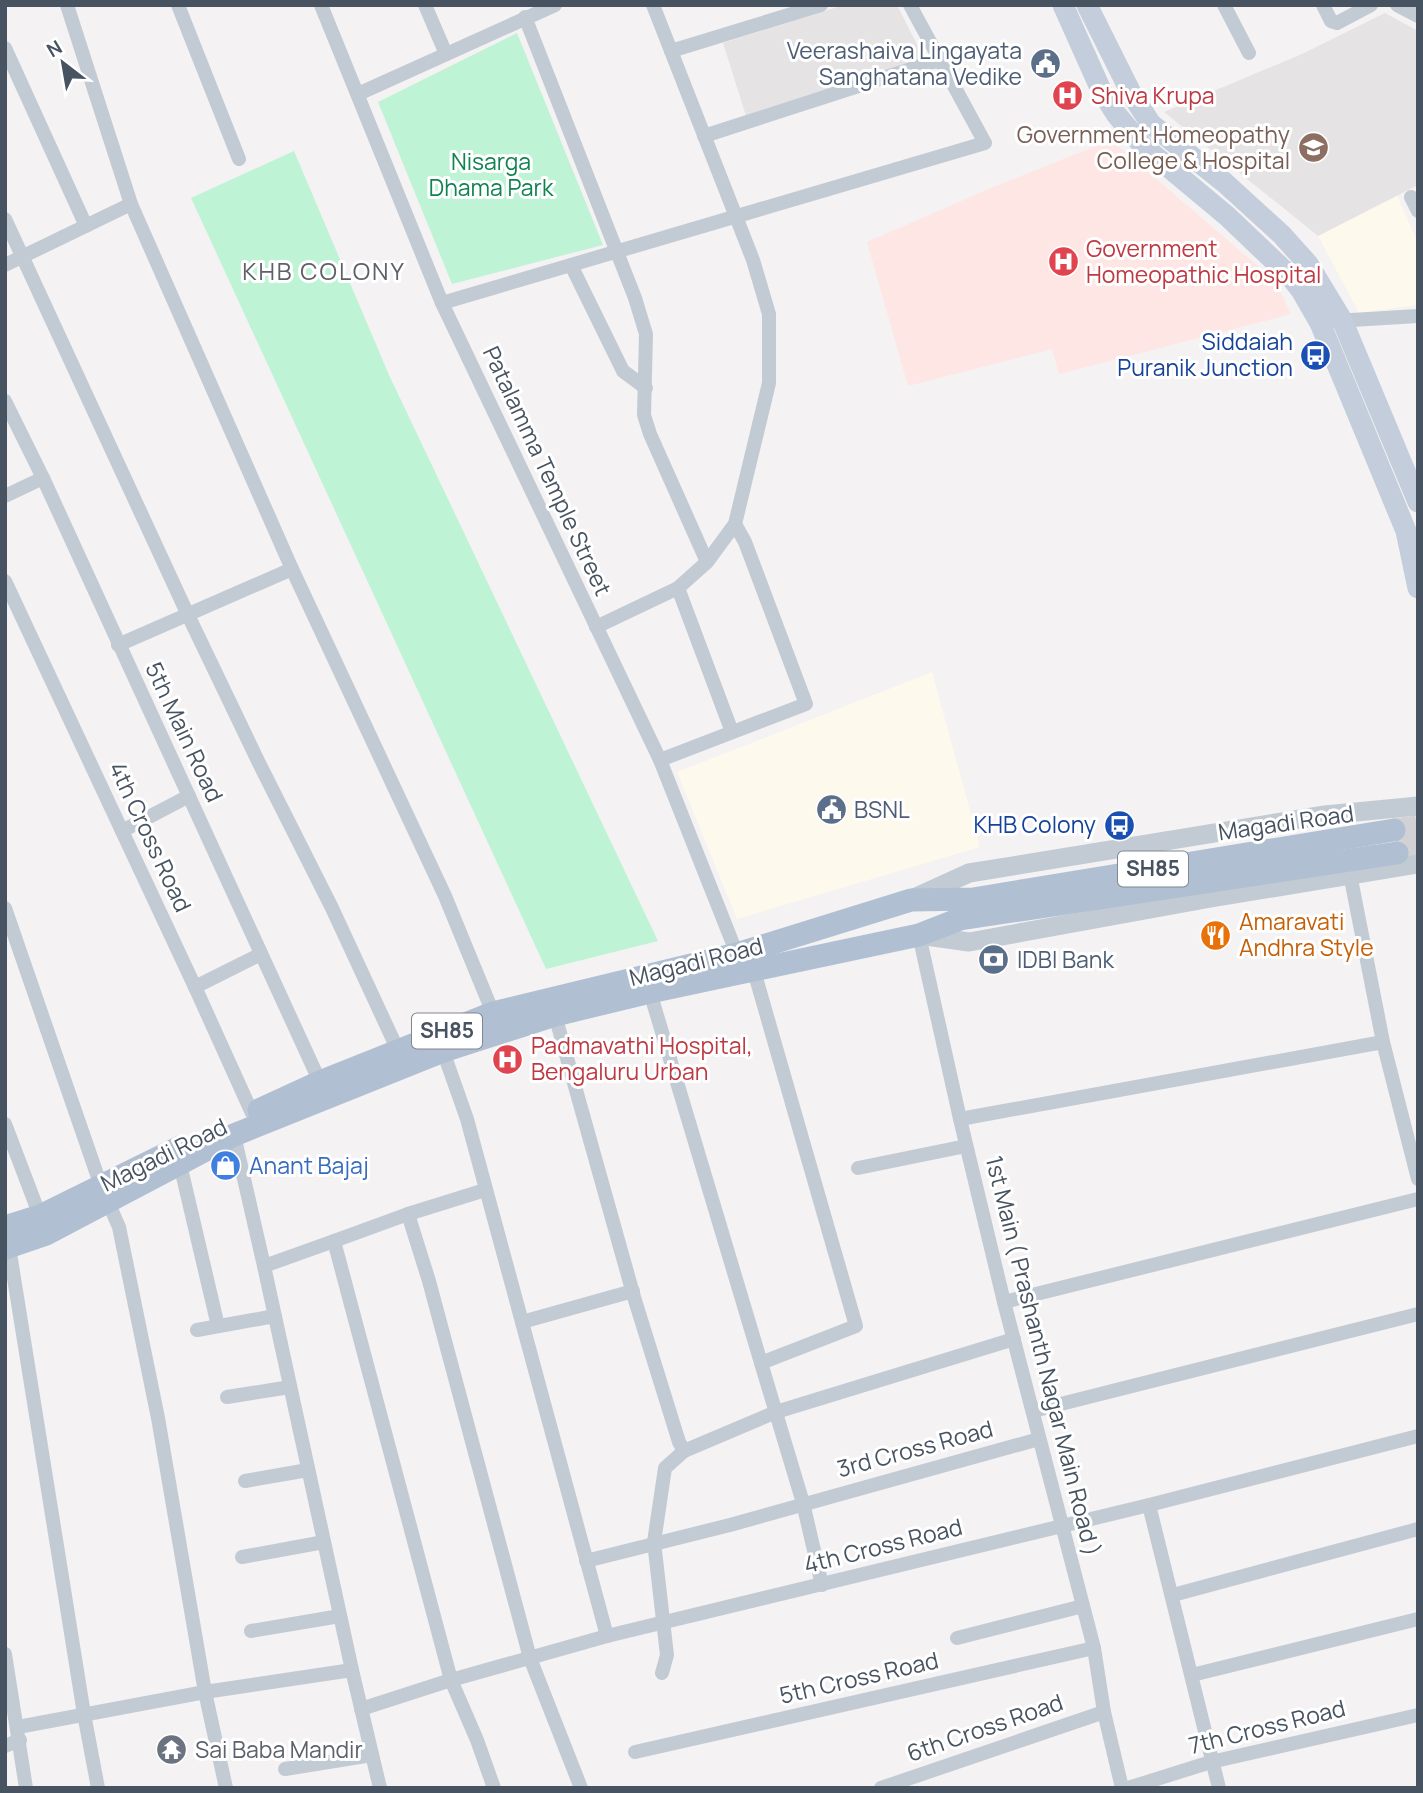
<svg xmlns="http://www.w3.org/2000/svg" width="1423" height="1793" font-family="Manrope,sans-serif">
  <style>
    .commercial { fill: #fdf9ec }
    .education { fill: #e5e3e4 }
    .medical { fill: #fde6e3 }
    .green { fill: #bff3d6 }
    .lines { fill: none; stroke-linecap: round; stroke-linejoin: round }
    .primary-tunnel { stroke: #d2d2d5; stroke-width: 23; stroke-dasharray: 23 11; stroke-linecap: butt }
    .minor { stroke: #c2cbd4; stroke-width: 14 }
    .tertiary { stroke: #c2cbd4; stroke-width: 19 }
    .secondary { stroke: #c3cddb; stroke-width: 21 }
    .primary { stroke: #b0bfd2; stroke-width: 23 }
    .labels { text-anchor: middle; stroke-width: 6; stroke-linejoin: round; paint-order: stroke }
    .shield { fill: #fff; stroke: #7f8790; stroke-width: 2 }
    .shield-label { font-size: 21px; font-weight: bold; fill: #485361 }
    .service-label { font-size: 23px; fill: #4e5e75; stroke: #fff; text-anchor: start }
    .health-label { font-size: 23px; fill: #be3a42; stroke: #fff; text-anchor: start }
    .education-label { font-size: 23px; fill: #785e54; stroke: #fff; text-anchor: end }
    .park-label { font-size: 23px; fill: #118351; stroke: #fff }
    .transit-label { font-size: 23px; fill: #164399; stroke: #fff; text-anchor: end }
    .street-label { font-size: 23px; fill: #485361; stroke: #fff }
    .food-label { font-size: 23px; fill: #c56008; stroke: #fff; text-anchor: start }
    .shop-label { font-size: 23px; fill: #366cbe; stroke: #fff; text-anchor: start }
    .worship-label { font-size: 23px; fill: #5b616d; stroke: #fff; text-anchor: start }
    .neighbourhood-label { font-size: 24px; letter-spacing: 2px; fill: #5d6167; stroke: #fff }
  </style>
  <rect width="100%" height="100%" fill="#f4f2f2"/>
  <!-- commercial -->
  <g class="commercial">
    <polygon points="1397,195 1418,243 1418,305 1359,313 1318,236"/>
    <polygon points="932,672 980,847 737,919 677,772"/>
  </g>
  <!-- education -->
  <g class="education">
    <polygon points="844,5 897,5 924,58 747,119 723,43"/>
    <polygon points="1385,13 1418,31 1418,185 1318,236 1164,112 1302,54"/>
  </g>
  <!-- medical -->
  <polygon class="medical" points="1111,140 1275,281 1291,314 1059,374 1052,349 908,386 867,242 991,188"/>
  <!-- green -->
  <g class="green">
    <polygon points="517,33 603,245 452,284 378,102"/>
    <polygon points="294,151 389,375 658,941 546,969 191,198"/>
  </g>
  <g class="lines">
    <!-- primary-tunnel -->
    <g class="primary-tunnel">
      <polyline points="1394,830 1418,827"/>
      <polyline points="1397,853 1418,849"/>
    </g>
    <!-- minor -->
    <g class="minor">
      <polyline points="67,5 131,204 292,569 445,896 493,1013"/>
      <polyline points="178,5 239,159"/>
      <polyline points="321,5 442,303 660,760 737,954"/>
      <polyline points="425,5 446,54"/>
      <polyline points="1224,5 1249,53"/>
      <polyline points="1323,5 1331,21 1337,23 1371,5"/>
      <polyline points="1397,5 1418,16"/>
      <polyline points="525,17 635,298 646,334 644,415 650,434 707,562"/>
      <polyline points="5,48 86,226"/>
      <polyline points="671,51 821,5"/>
      <polyline points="358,94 555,5"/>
      <polyline points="704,136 939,60"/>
      <polyline points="1411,197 1418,211"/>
      <polyline points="5,219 188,615 259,763 332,908 401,1057"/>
      <polyline points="5,265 131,204"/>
      <polyline points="571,265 623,371 646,388"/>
      <polyline points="442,303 985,143 910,5"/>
      <polyline points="1335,321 1418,316"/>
      <polyline points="5,401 43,478 320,1082"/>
      <polyline points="5,496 43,478"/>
      <polyline points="5,581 195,987 252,1113"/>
      <polyline points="678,588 732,732"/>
      <polyline points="596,627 678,588 707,562 735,524 769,383 769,314 753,260 653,5"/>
      <polyline points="118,645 292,569"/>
      <polyline points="660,760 806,704 745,542 735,524"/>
      <polyline points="122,831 189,796"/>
      <polyline points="1350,874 1383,1042 1418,1179"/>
      <polyline points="5,908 101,1186"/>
      <polyline points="919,935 960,1119 1004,1302 1094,1648 1104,1712 1122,1788"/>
      <polyline points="754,971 856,1326 761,1363"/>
      <polyline points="195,987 261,954"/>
      <polyline points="650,992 803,1503 822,1585"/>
      <polyline points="555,1015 634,1297 679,1442 684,1451 776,1412 1014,1339"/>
      <polyline points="443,1051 467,1119 607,1636"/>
      <polyline points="960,1119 1383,1042"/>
      <polyline points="5,1124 40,1216"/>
      <polyline points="234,1135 264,1266 334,1241 451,1680 477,1740 494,1788"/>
      <polyline points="180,1164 218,1326"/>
      <polyline points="858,1168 966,1146"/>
      <polyline points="108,1202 119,1227 158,1418 205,1692 226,1788"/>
      <polyline points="408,1214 429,1281 530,1658 581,1788"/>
      <polyline points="334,1241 408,1214 485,1190"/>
      <polyline points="9,1247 84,1714 98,1788"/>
      <polyline points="264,1266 352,1670"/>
      <polyline points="1004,1302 1418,1199"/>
      <polyline points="522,1322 633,1291"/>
      <polyline points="197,1330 275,1316"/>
      <polyline points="227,1397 290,1387"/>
      <polyline points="1033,1411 1418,1314"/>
      <polyline points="245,1481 308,1470"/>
      <polyline points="1149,1505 1219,1788"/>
      <polyline points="242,1557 324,1542"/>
      <polyline points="586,1561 730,1525 1039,1439"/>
      <polyline points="1173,1595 1418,1529"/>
      <polyline points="251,1631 340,1616"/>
      <polyline points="957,1638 1083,1606"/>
      <polyline points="5,1654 26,1788"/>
      <polyline points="662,1673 667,1655 654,1542 665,1468 684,1451"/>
      <polyline points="1192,1675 1418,1619"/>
      <polyline points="361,1709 451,1680 607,1636 1149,1505 1418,1436"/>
      <polyline points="18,1727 205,1692 352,1670 380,1788"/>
      <polyline points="5,1746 20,1740"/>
      <polyline points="635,1752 1094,1648"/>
      <polyline points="285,1769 372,1755"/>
      <polyline points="881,1788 1104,1712"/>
      <polyline points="1128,1788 1211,1762 1418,1715"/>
    </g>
    <!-- tertiary -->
    <g class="tertiary">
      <polyline points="912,899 969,873 1325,815 1418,806"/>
      <polyline points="919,935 969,942 1211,898 1418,864"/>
    </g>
    <!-- secondary -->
    <g class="secondary">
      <polyline points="1063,5 1101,90 1116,114 1143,146 1227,216 1289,275 1301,290 1320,323 1406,531 1418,588"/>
      <polyline points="1087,5 1132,95 1151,124 1225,183 1282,235 1308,264 1342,320 1418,502"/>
    </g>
    <!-- primary -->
    <g class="primary">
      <polyline points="259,1110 320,1082 493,1013 737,954 911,900 973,899 1394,830"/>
      <polyline points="5,1227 40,1216 180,1147"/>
      <polyline points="5,1248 46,1234 234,1135 443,1051 555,1015 650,992 919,935 960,919 1397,853"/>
    </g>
  </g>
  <!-- icons -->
  <defs>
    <symbol id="civic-disc" viewBox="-11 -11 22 22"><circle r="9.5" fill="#5c6f8a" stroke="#fff"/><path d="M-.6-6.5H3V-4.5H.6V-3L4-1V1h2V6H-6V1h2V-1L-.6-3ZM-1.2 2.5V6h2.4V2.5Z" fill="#fff"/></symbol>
    <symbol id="hospital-disc" viewBox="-11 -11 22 22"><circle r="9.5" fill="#e0444e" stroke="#fff"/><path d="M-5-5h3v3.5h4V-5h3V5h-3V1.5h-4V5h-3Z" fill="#fff"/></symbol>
    <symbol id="university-disc" viewBox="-11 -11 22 22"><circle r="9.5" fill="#8d6e63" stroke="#fff"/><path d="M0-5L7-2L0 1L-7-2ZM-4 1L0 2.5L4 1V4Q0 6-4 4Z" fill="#fff"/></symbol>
    <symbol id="bus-disc" viewBox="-11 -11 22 22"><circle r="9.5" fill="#1a4fb4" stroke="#fff"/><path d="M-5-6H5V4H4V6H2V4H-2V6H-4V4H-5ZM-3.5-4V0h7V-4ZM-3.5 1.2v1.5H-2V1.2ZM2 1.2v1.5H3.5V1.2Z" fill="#fff"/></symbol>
    <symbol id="restaurant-disc" viewBox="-11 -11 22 22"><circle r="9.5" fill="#e8710a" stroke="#fff"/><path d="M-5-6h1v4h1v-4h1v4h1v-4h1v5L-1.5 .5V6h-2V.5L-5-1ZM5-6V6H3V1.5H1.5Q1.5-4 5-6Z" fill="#fff"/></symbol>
    <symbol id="bank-disc" viewBox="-11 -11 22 22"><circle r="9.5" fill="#5c6f8a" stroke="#fff"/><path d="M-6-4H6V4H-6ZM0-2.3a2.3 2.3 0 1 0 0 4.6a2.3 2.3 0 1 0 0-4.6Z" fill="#fff"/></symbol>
    <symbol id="shop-disc" viewBox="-11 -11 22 22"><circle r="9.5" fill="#3f7fe0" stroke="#fff"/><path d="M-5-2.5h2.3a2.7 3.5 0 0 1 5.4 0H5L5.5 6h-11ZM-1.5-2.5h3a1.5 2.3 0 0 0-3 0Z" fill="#fff"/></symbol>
    <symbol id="temple-disc" viewBox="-11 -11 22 22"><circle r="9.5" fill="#6b7280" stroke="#fff"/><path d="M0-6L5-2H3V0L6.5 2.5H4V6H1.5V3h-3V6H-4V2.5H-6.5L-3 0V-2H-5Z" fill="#fff"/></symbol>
  </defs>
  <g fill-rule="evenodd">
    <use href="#civic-disc" x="1028" y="46" width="35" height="35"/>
    <use href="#hospital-disc" x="1050" y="78" width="35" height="35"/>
    <use href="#university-disc" x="1296" y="130" width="35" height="35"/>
    <use href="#hospital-disc" x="1046" y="244" width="35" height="35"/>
    <use href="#bus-disc" x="1298" y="338" width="35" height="35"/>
    <use href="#civic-disc" x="814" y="792" width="35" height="35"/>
    <use href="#bus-disc" x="1102" y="808" width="35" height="35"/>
    <use href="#restaurant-disc" x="1198" y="918" width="35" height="35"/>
    <use href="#bank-disc" x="976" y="942" width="35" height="35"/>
    <use href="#hospital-disc" x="490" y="1042" width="35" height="35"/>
    <use href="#shop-disc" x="208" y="1148" width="35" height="35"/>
    <use href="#temple-disc" x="154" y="1732" width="35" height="35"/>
  </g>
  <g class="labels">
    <!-- shield labels -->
    <g class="shield">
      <rect x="1118" y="851.5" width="70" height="35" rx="5"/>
      <rect x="412" y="1013.5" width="70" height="35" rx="5"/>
    </g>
    <g class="shield-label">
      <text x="1153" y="876">SH85</text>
      <text x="447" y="1038">SH85</text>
    </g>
    <!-- service labels -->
    <g class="service-label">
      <text x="1022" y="59" text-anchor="end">Veerashaiva Lingayata<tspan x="1022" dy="26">Sanghatana Vedike</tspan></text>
      <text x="854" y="818">BSNL</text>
      <text x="1017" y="968">IDBI Bank</text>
    </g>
    <!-- health labels -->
    <g class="health-label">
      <text x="1091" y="104">Shiva Krupa</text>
      <text x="1086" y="257">Government<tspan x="1086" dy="26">Homeopathic Hospital</tspan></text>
      <text x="531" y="1054">Padmavathi Hospital,<tspan x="531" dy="26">Bengaluru Urban</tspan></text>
    </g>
    <!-- education labels -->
    <g class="education-label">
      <text x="1290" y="143">Government Homeopathy<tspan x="1290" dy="26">College &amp; Hospital</tspan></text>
    </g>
    <!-- park labels -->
    <g class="park-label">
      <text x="491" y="170">Nisarga<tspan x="491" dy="26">Dhama Park</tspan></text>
    </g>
    <!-- transit labels -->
    <g class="transit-label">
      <text x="1293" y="350">Siddaiah<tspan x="1293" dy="26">Puranik Junction</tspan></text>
      <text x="1096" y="833">KHB Colony</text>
    </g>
    <!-- street labels -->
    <g class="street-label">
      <text transform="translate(547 471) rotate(65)" y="8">Patalamma Temple Street</text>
      <text transform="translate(184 732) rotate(65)" y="8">5th Main Road</text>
      <text transform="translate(1286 823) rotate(-8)" y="8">Magadi Road</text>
      <text transform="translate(150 837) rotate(65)" y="8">4th Cross Road</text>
      <text transform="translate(696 962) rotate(-14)" y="8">Magadi Road</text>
      <text transform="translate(164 1155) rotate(-26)" y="8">Magadi Road</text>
      <text transform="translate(1043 1356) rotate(76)" y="8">1st Main ( Prashanth Nagar Main Road )</text>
      <text transform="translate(915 1449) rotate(-15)" y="8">3rd Cross Road</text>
      <text transform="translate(883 1546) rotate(-14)" y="8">4th Cross Road</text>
      <text transform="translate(859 1678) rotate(-13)" y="8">5th Cross Road</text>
      <text transform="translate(1267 1727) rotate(-14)" y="8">7th Cross Road</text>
      <text transform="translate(985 1728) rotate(-19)" y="8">6th Cross Road</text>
    </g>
    <!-- food labels -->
    <g class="food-label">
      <text x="1239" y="930">Amaravati<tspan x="1239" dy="26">Andhra Style</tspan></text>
    </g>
    <!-- shop labels -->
    <g class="shop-label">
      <text x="249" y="1174">Anant Bajaj</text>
    </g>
    <!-- worship labels -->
    <g class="worship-label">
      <text x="195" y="1758">Sai Baba Mandir</text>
    </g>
    <!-- neighbourhood labels -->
    <g class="neighbourhood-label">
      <text x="324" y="280">KHB COLONY</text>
    </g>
  </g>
  <!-- border -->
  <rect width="1423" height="1793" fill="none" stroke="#485361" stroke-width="14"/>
  <!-- north arrow -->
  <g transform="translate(63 63) rotate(329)" stroke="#ffffff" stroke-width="5" paint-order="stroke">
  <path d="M0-5L12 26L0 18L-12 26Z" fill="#485361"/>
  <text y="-10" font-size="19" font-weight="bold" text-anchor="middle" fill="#485361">N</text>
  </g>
</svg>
